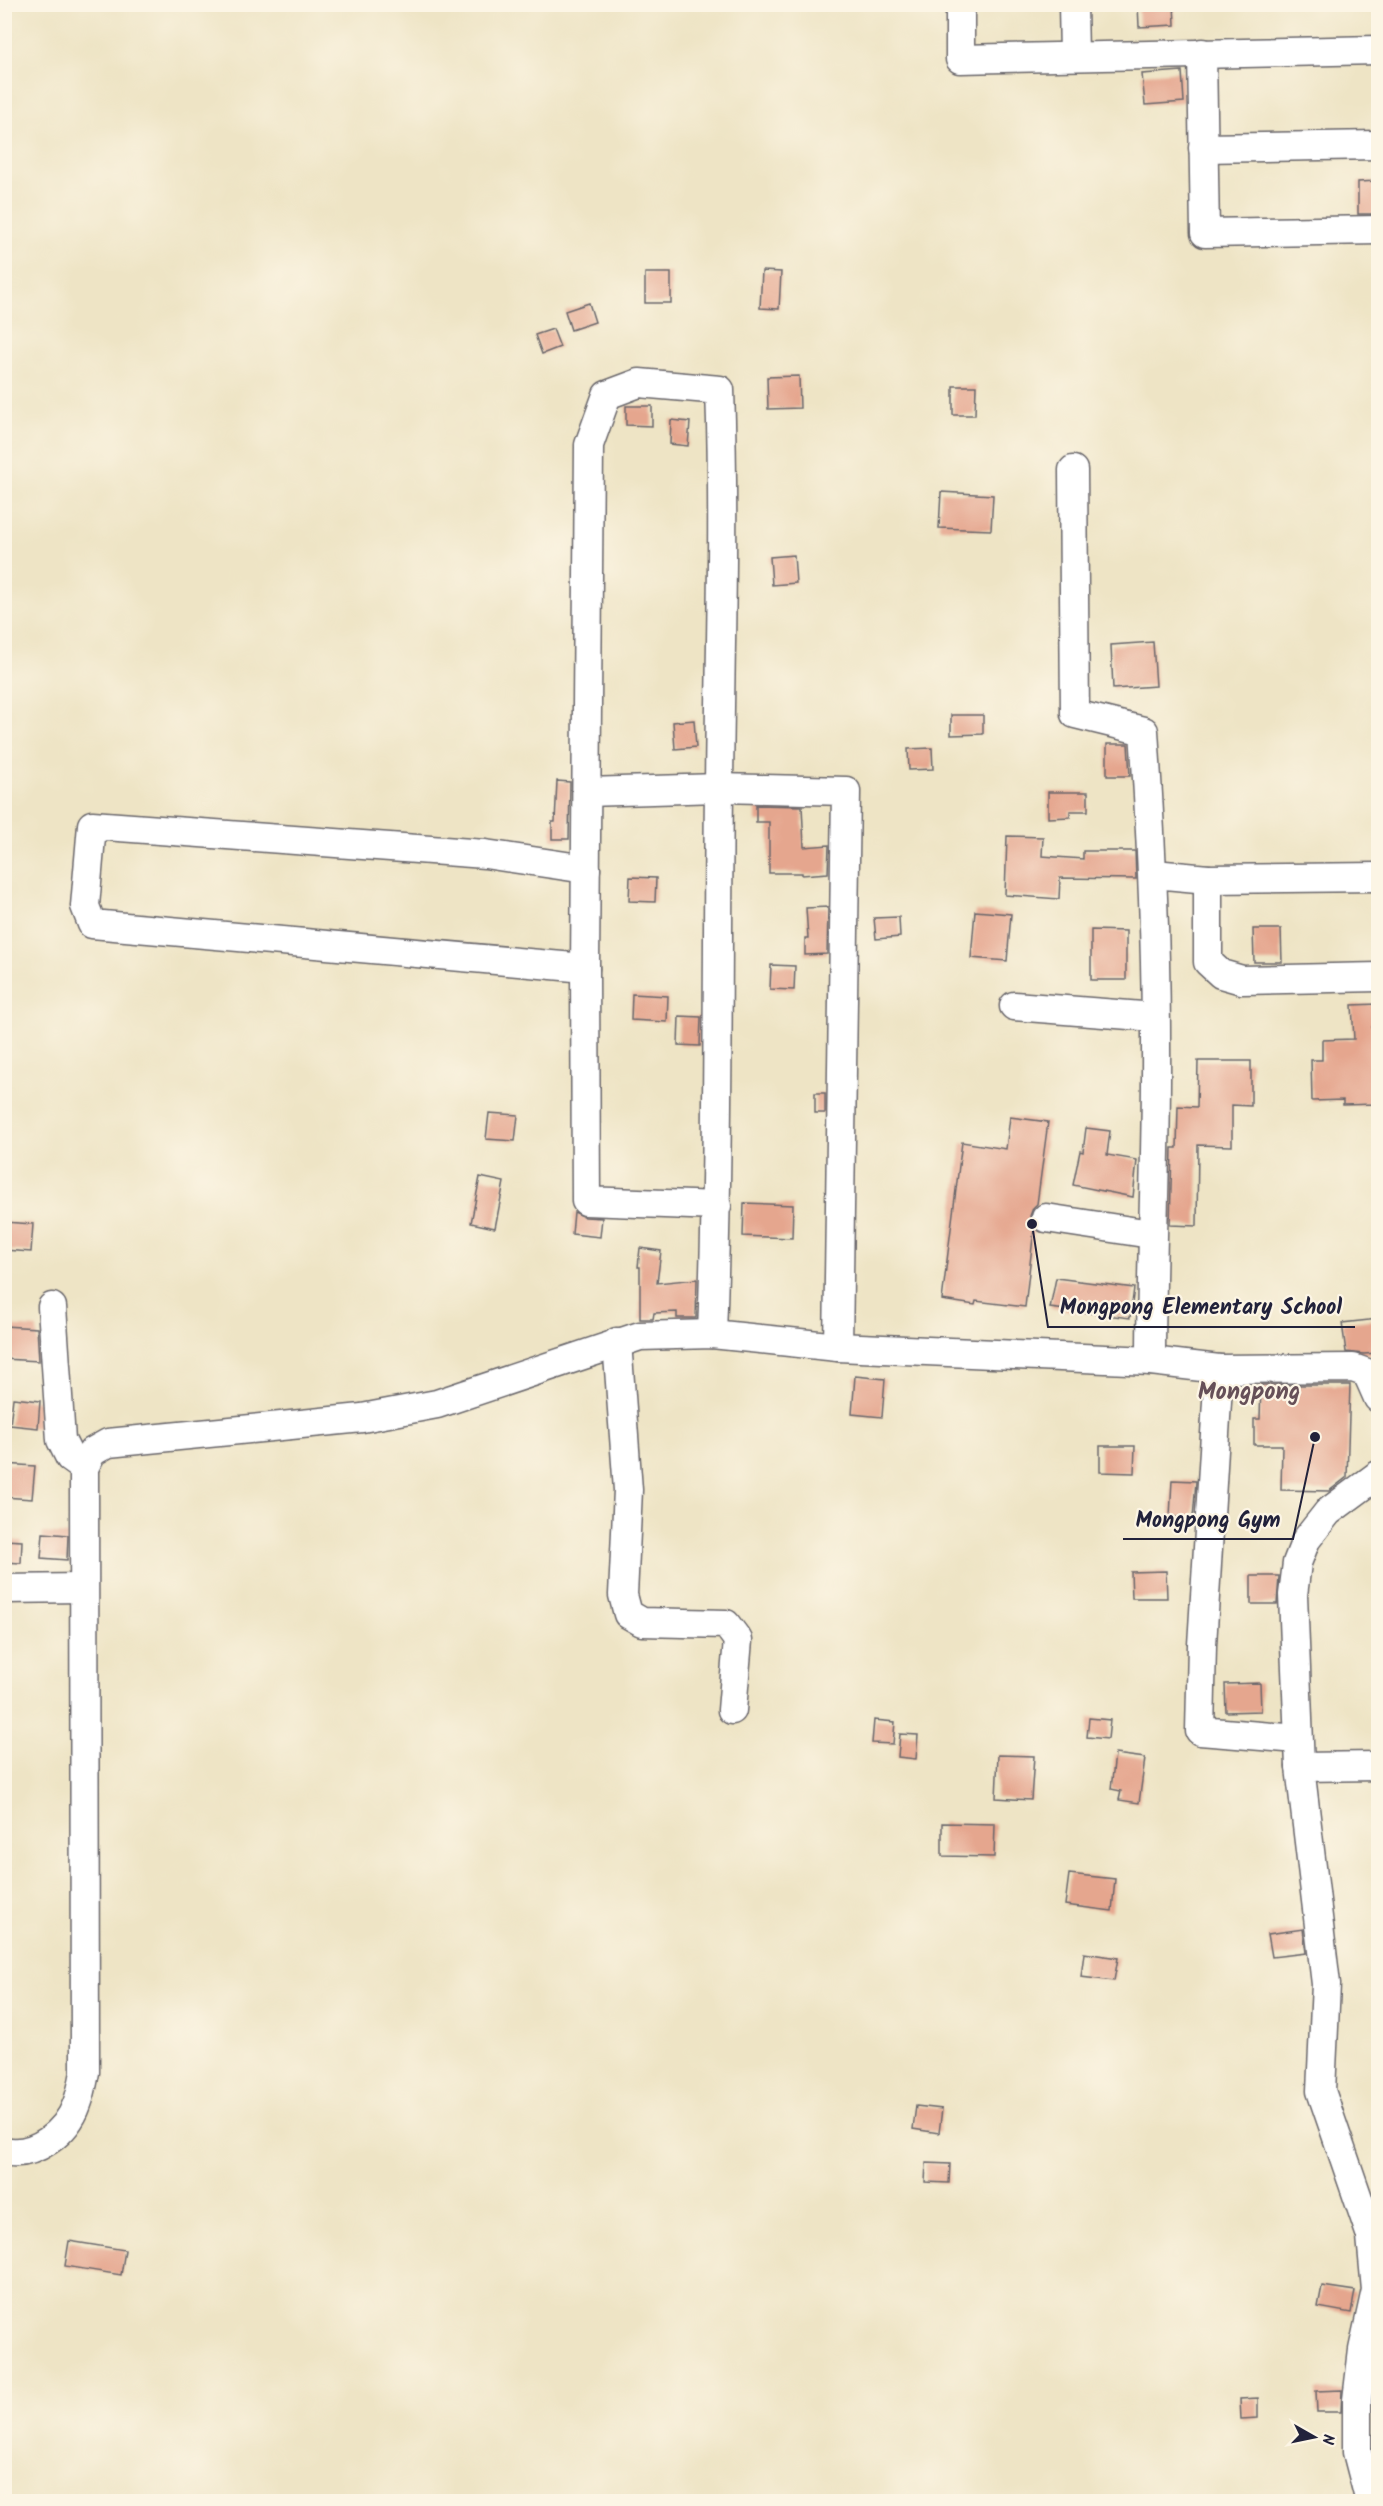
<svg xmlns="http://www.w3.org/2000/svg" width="1383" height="2506" font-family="Kalam,sans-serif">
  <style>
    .building { fill: #e5a68e }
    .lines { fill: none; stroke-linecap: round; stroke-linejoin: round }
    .minor-casing { stroke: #69666b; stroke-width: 31 }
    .minor { stroke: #fff; stroke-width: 28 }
    .labels { text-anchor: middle; stroke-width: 4.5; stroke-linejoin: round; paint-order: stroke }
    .quarter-label { font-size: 24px; font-weight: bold; fill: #665058; stroke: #fcf5e5 }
    .leader { fill: none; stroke: #22223b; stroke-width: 2 }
    .callout-dot { fill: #22223b; stroke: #fcf5e5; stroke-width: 2 }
    .callout-label { font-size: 22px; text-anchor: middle; font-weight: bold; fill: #22223b; stroke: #fcf5e5; stroke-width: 4.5; stroke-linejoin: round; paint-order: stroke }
  </style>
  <rect width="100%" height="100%" fill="#fcf5e5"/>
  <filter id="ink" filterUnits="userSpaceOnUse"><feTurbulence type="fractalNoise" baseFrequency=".0167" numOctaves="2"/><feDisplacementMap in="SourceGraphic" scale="12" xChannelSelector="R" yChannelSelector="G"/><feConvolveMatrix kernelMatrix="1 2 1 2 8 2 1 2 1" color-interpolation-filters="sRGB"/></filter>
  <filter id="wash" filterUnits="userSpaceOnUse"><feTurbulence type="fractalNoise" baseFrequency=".008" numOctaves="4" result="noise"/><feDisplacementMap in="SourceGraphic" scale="24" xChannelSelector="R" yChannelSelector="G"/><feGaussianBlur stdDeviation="1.35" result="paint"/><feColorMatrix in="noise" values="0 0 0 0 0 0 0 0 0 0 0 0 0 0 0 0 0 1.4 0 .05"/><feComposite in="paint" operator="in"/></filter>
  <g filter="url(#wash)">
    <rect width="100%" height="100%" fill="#eee4c5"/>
    <g id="blocks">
      <!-- building -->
      <g class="building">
        <polygon points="1138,4 1174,4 1175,25 1139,27"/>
        <polygon points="1182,71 1184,102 1145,105 1142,74"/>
        <polygon points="1378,181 1378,214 1358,214 1358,182"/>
        <polygon points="762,271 781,272 779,309 760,308"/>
        <rect x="645" y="273" width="26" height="30"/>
        <polygon points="589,303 595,322 571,330 565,311"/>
        <polygon points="553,329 560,347 542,354 535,335"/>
        <polygon points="799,376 800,408 768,409 767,377"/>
        <polygon points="953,386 976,386 975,415 953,415"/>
        <polygon points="626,406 652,406 652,426 626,425"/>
        <polygon points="671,420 690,422 688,446 670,444"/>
        <polygon points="941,492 993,495 991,530 939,528"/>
        <polygon points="794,555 796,583 772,585 770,557"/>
        <polygon points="1153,642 1156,686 1113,689 1111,645"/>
        <polygon points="951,715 983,715 983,734 951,735"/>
        <polygon points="694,720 696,747 675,749 673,722"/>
        <polygon points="1107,744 1128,744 1130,776 1107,776"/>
        <polygon points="932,748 933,769 909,770 908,749"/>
        <polygon points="557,781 570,782 569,839 552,839 552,822 555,822"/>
        <polygon points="1048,792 1088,792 1088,811 1070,811 1070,817 1048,818"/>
        <polygon points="756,805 802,806 804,847 829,845 828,873 802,875 802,873 769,873 769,822 756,822"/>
        <polygon points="1007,836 1043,837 1042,856 1083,859 1083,851 1135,851 1136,879 1060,878 1059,899 1005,895"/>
        <polygon points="630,877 656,878 655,902 629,901"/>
        <polygon points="828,907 827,954 805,955 805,938 808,938 806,908"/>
        <polygon points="975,911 1011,914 1007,961 971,958"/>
        <polygon points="899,917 900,937 876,939 874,918"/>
        <polygon points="1253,929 1281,929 1282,962 1254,962"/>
        <polygon points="1091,930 1126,931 1126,980 1091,980"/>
        <polygon points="771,965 795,966 794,990 770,989"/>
        <polygon points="632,994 668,996 667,1022 631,1020"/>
        <polygon points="1378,1004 1378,1027 1372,1027 1375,1104 1343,1105 1343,1100 1312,1101 1311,1060 1322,1060 1322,1040 1354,1039 1352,1005"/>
        <polygon points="679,1016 701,1017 700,1046 678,1045"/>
        <polygon points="1198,1061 1251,1061 1251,1106 1232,1105 1232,1146 1198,1145 1197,1226 1170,1225 1172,1148 1177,1148 1178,1106 1197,1107"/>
        <rect x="815" y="1093" width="10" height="20"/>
        <polygon points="489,1113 518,1115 515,1141 486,1139"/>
        <polygon points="1010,1117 1048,1122 1037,1204 1033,1208 1030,1216 1034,1229 1025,1307 976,1301 975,1305 942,1300 962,1142 1006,1149"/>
        <polygon points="1086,1128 1110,1131 1107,1155 1137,1160 1133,1197 1073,1185 1080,1151 1083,1152"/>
        <polygon points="480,1177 504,1182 495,1228 471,1223"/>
        <polygon points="744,1203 793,1205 792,1238 743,1236"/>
        <polygon points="574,1212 585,1217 602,1218 600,1237 572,1234"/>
        <polygon points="4,1222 33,1224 31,1252 4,1250"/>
        <polygon points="640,1248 661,1251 657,1283 697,1279 696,1318 677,1318 677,1312 654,1313 653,1319 640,1319 640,1267 638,1267"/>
        <polygon points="1056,1278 1134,1288 1130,1318 1050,1308"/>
        <polygon points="1378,1319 1378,1353 1364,1354 1346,1352 1342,1323"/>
        <polygon points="4,1326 37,1328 39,1361 4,1359"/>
        <polygon points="855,1376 885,1379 882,1417 852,1414"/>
        <polygon points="1261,1385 1350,1385 1347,1477 1329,1491 1281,1490 1282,1445 1254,1445 1254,1419 1260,1419"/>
        <polygon points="13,1398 40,1401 38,1428 10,1425"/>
        <polygon points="1100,1446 1135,1446 1134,1473 1100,1472"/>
        <polygon points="4,1464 35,1466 32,1499 4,1497"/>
        <polygon points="1172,1480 1196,1481 1193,1518 1170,1517"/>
        <polygon points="43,1533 68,1535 67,1560 41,1558"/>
        <polygon points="4,1540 22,1541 21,1563 4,1562"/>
        <polygon points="1166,1571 1167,1598 1132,1598 1131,1572"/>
        <polygon points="1251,1576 1279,1576 1277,1604 1251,1604"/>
        <polygon points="1260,1683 1261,1711 1226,1712 1225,1684"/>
        <polygon points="1089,1718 1110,1720 1108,1739 1087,1737"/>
        <polygon points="874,1720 895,1722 893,1744 872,1743"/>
        <polygon points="900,1734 918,1735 916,1759 898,1757"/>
        <polygon points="1115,1754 1145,1758 1139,1803 1119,1800 1121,1791 1111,1789"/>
        <polygon points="998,1755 1034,1756 1031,1800 996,1798"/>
        <polygon points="942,1823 995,1824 994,1857 942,1856"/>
        <polygon points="1069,1874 1115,1879 1112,1911 1065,1905"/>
        <polygon points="1303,1929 1306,1953 1272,1957 1268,1934"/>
        <polygon points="1084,1953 1118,1958 1114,1981 1081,1977"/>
        <polygon points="916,2106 942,2109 939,2133 913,2129"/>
        <polygon points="926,2163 950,2164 949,2183 925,2182"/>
        <polygon points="69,2241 125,2250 121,2275 65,2266"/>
        <polygon points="1322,2286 1355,2291 1351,2313 1318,2307"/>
        <polygon points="1342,2390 1341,2412 1317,2412 1316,2391"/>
        <polygon points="1258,2398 1258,2418 1241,2419 1240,2399"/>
      </g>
    </g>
  </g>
  <g filter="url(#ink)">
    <use href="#blocks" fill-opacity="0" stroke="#69666b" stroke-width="1.5"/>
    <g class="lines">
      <defs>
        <g id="minor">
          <polyline points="960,4 960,59 1378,50"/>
          <polyline points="1073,4 1074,56"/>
          <polyline points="1202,53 1205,233 1378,230"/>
          <polyline points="1203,148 1378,145"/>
          <path d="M 1073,470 L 1075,714 L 1144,731 C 1151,835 1156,939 1156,1043 C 1157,1149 1151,1255 1151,1361"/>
          <polyline points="587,792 719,788 846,791 838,1347"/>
          <polyline points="1154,874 1208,879 1378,877"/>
          <polyline points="1208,879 1208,962 1221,974 1242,980 1378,977"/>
          <polyline points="585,968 92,924 85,906 92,825 485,854 586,869"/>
          <polyline points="1014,1006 1155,1017"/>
          <polyline points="1046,1218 1151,1234"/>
          <polyline points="52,1307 61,1440 70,1458 84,1468"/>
          <path d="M 712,1334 C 719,1152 717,970 719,788 C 720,656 725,523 720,390 L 639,383 L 607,395 L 589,445 L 585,968 L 586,1201 L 717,1206"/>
          <polyline points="617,1342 628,1490 623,1595 628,1614 642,1622 726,1624 738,1640 732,1710"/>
          <polyline points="1219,1369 1202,1645 1200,1731 1298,1739"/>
          <polyline points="4,1589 82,1588"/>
          <polyline points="1300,1767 1378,1766"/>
          <path d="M 4,2151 C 35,2158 67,2132 77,2104 C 81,2094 83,2083 85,2072 L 84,1468 L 92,1452 L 108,1443 L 362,1418 L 437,1404 L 640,1336 L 712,1334 L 838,1347 L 1151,1361 L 1219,1369 L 1353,1368 L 1367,1373 L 1378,1398"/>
          <polyline points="1370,2502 1357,2452 1357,2400 1363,2350 1376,2290 1371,2236 1321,2091 1326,1984 1300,1767 1293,1595 1297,1563 1306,1540 1328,1512 1378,1475"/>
        </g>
      </defs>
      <!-- minor casing -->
      <use href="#minor" class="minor-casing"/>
      <!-- minor -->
      <use href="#minor" class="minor"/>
    </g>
  </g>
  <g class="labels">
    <!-- quarter labels -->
    <g class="quarter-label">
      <text x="1249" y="1399">Mongpong</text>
    </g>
  </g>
  <!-- callouts -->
  <path class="leader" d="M1032 1224L1048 1327H1355M1315 1437L1293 1539H1123"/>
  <g class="callout-dot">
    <circle cx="1032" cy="1224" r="6"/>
    <circle cx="1315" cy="1437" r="6"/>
  </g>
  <g class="callout-label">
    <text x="1201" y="1314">Mongpong Elementary School</text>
    <text x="1208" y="1527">Mongpong Gym</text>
  </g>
  <!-- margin -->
  <rect width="1383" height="2506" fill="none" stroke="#fcf5e5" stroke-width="24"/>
  <!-- north arrow -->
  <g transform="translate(1314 2437) rotate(99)" stroke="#fcf5e5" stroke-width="4.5" paint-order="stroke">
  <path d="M0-4.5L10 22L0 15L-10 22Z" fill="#22223b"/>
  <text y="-9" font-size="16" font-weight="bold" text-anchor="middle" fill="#22223b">N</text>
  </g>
</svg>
